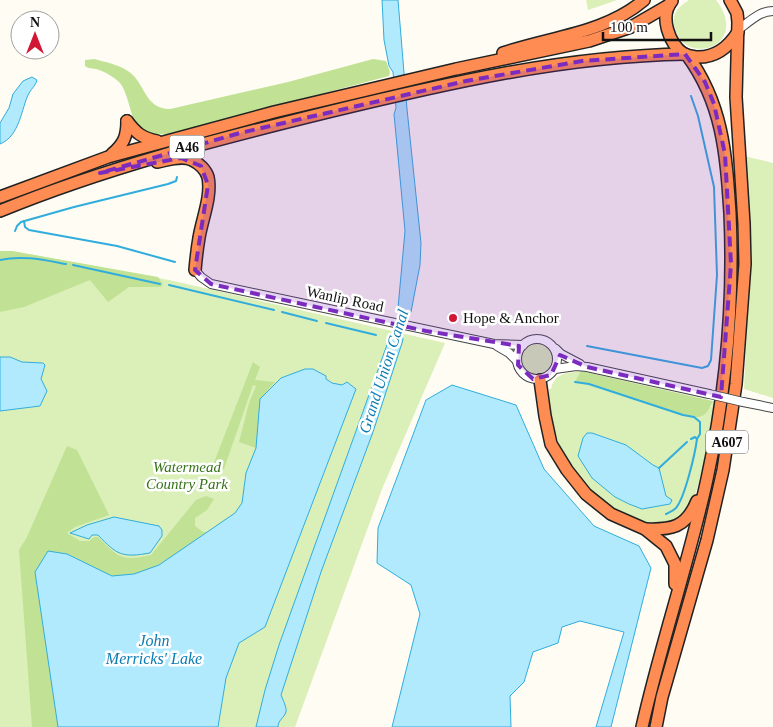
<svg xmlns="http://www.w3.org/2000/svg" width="773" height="727" font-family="'Times New Roman',serif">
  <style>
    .green { fill: #dbefb8 }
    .forest { fill: #c1e295 }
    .water { fill: #b2eafd; stroke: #30addd }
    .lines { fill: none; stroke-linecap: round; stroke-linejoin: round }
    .stream { stroke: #30addd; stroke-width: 2 }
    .minor-casing { stroke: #444; stroke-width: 10 }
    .highway-casing { stroke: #222; stroke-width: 14 }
    .minor { stroke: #fff; stroke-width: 8 }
    .highway { stroke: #ff8c52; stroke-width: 11 }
    .minor-bridge-casing { stroke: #444; stroke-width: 10; stroke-linecap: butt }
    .minor-bridge { stroke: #fff; stroke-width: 8 }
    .marked { fill: #7b2cbf; fill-opacity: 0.2; stroke: #7b2cbf; stroke-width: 4; stroke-dasharray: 10 6; stroke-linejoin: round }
    .poi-dot { fill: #d21736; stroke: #fff; stroke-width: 2 }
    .labels { text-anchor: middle; stroke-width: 5; stroke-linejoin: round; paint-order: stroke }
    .shield { fill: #fff; stroke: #585858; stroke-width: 1 }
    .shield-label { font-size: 14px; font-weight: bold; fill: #111 }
    .street-label { font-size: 15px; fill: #111; stroke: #fff }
    .poi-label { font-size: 15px; fill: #111; stroke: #fff; text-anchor: start }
    .park-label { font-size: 15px; font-style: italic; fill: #357217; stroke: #fff }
    .water-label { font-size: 16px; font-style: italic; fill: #097db3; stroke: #fff }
  </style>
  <rect width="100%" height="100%" fill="#fffcf4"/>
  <!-- green -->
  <g class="green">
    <polygon points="586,0 617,0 588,10"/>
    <path d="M 689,0 L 716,0 C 752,47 682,69 674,25 C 672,12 679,7 689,0 Z"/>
    <polygon points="744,156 773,163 773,398 744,389 750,257 750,225"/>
    <polygon points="0,251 12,251 169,280 445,343 382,489 295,727 0,727"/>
    <circle cx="537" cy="359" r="20"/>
    <path d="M 581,371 L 576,382 L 589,384 L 683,415 L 694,417 L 711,407 L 713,401 L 715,402 C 710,429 702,495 684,515 C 655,547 594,500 576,474 C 558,449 548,420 549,389 L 551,389 C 555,373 566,373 581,371 Z"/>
  </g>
  <!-- forest -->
  <g class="forest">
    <path d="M 94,59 C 105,62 117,64 128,71 C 146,83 144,109 170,109 L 288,82 L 373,59 L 386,61 L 390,72 L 389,76 L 170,134 C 136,136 137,131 128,101 C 126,95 124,88 120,83 C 114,77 104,71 96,69 C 91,68 89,69 85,66 L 85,60 Z"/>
    <polygon points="0,251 12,251 158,277 163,284 161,287 129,287 108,302 90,280 24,307 0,312"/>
    <polygon points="253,362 260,367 255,380 275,382 260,399 256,448 239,442 249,403 256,386 253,385 224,469 213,467 213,465"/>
    <path d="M 581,371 L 713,401 C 705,419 700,419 683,415 L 589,384 L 575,382 Z"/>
    <path d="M 67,446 L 77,450 L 109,515 L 75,527 L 67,533 L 80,541 L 89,541 L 94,537 L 98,537 C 118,557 121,562 151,555 L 196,500 L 206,496 L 214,499 L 207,510 L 195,518 L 195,526 L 203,532 L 206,532 C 181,550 145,581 112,576 C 103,574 77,559 67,554 L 35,572 L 58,727 L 32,727 L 19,550 L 27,537 Z"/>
  </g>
  <!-- water -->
  <g class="water">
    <path d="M 382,0 L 398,0 L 407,109 L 421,243 L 420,265 L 411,312 C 405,317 401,333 403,340 L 373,432 L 321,572 L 281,695 C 283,700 287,708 286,712 C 284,718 278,720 278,727 L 256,727 L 265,690 L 279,645 L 388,342 C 393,330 400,323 398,308 L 405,231 L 394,114 L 396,108 L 393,72 L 389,66 L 384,40 Z"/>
    <path d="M 32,77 L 37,80 C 36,85 32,88 29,93 C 21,109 20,136 0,144 L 0,123 L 9,108 L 13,94 L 23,81 Z"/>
    <polygon points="0,357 10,357 22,362 43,363 45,365 41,379 47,391 40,406 0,411"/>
    <polygon points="305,369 313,369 326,376 326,379 332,383 342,385 347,382 356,389 265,627 239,643 226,678 218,727 58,727 35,572 48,551 67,554 112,576 134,574 159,565 235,513 242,503 246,473 256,448 260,399 281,378"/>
    <polygon points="452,385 516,405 544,469 594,526 639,546 651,568 611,727 596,727 624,632 580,621 562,627 558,643 533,652 524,682 510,696 511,727 392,727 420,614 411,585 377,563 378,528 426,400"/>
    <polygon points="587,433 592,433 626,445 653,465 659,468 666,496 672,500 670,504 642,509 629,504 615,497 592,478 578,456 583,438"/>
    <path d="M 114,517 L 159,526 L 162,530 L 162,536 L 150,553 C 122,558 117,555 98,535 L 92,535 L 89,539 L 70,533 L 87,525 Z"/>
  </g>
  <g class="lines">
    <!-- stream -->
    <g class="stream">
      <polyline points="24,221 25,227 29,230 117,246 175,262"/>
      <polyline points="15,231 17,226 21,222 74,207 168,184 176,181 177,177"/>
      <path d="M 0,260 C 22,255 44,260 66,264"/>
      <polyline points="73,265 160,284"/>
      <polyline points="169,285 274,310"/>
      <polyline points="282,312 317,321"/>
      <polyline points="326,323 376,335"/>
      <polyline points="587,346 702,368 708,366 711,360 717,275 714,187 698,116 691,96"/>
      <path d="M 575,382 L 589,384 L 683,415 L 694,417 L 700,422 L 700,434 L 697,439 C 695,454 685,497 676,508 C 673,511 670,512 666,514"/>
      <polyline points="691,439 695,437 697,439"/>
      <polyline points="659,468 687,442"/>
    </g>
    <defs>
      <g id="minor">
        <path d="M 738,30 C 749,22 759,11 773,11"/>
        <polyline points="195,270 201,277 211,284 494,344 523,345"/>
        <circle cx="537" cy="359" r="20"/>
        <polyline points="497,346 509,353 517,361"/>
        <polyline points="556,349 561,354 580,364"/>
        <polyline points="555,369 576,366 587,367 709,394"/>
        <polyline points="743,402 773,408"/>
      </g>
      <g id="highway">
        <path d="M 672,1 C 659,16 669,44 684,54 C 687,56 692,56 696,57 C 715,58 728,48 738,32"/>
        <path d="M 503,53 C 550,37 606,33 644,0"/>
        <path d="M 127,121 C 136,133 142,138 157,141"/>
        <path d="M 112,154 C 124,144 127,136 127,121"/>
        <path d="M 157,162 C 168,160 182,155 192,160 C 199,163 206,170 208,177 C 212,196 202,219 199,238 C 197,249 196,259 195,270"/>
        <polyline points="0,197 108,157 274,112 456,69 589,41 631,27 669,5"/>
        <path d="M 0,211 C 105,168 214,140 324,113 C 443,84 563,56 685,54"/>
        <polyline points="540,380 545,416 551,444 567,470 586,494 611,514 645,529 666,546 675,564 675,584"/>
        <path d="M 645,529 C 671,530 686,528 697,501"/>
        <path d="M 642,727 C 661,643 689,562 707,479 C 726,392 734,301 730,213 C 726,154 723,104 687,55"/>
        <polyline points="656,727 662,697 707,540 723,470 736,384 745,264 744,224 736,97 738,22 737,13 730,0"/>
      </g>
    </defs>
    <!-- minor casing -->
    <use href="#minor" class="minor-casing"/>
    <!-- highway casing -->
    <use href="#highway" class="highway-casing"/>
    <!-- minor -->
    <use href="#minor" class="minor"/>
    <!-- highway -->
    <use href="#highway" class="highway"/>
    <defs>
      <polyline id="minor-bridge" points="709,394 743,402"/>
    </defs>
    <!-- minor-bridge casing -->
    <use href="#minor-bridge" class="minor-bridge-casing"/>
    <!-- minor-bridge -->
    <use href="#minor-bridge" class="minor-bridge"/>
  </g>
  <!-- marked area -->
  <path class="marked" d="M 685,54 L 705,82 L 714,104 L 725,154 L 731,264 L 721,397 L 587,367 L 560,355 L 551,375 L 533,379 L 518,365 L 519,346 L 426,331 L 211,284 L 195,270 L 208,185 L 201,166 L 181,158 L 100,173 L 240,133 L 466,81 L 582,61 Z"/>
  <!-- markers -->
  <circle class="poi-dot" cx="453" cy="318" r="5"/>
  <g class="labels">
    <!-- shield labels -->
    <g class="shield">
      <rect x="169.5" y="135.5" width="35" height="23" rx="4"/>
      <rect x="706" y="430.5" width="42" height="23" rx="4"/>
    </g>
    <g class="shield-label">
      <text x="187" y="152">A46</text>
      <text x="727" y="447">A607</text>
    </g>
    <!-- street labels -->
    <g class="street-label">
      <text transform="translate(345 299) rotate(12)" y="5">Wanlip Road</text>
    </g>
    <!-- poi labels -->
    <g class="poi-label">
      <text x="463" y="323">Hope &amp; Anchor</text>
    </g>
    <!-- park labels -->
    <g class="park-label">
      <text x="187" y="472">Watermead<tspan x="187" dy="17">Country Park</tspan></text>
    </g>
    <!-- water labels -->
    <g class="water-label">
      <text transform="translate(383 371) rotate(-72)" y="6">Grand Union Canal</text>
      <text x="154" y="646">John<tspan x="154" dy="18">Merricks' Lake</tspan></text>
    </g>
  </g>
  <!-- north arrow -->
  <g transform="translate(35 35)"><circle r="24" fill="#ffffff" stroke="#a0a0a0"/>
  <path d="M0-4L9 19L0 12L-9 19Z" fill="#d21736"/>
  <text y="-8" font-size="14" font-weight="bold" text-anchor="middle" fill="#111111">N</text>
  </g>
  <!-- scale -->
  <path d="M603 32v8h108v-8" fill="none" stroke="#111111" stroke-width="2.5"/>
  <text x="610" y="32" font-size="15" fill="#111111" stroke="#ffffff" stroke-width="4" paint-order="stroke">100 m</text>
</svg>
